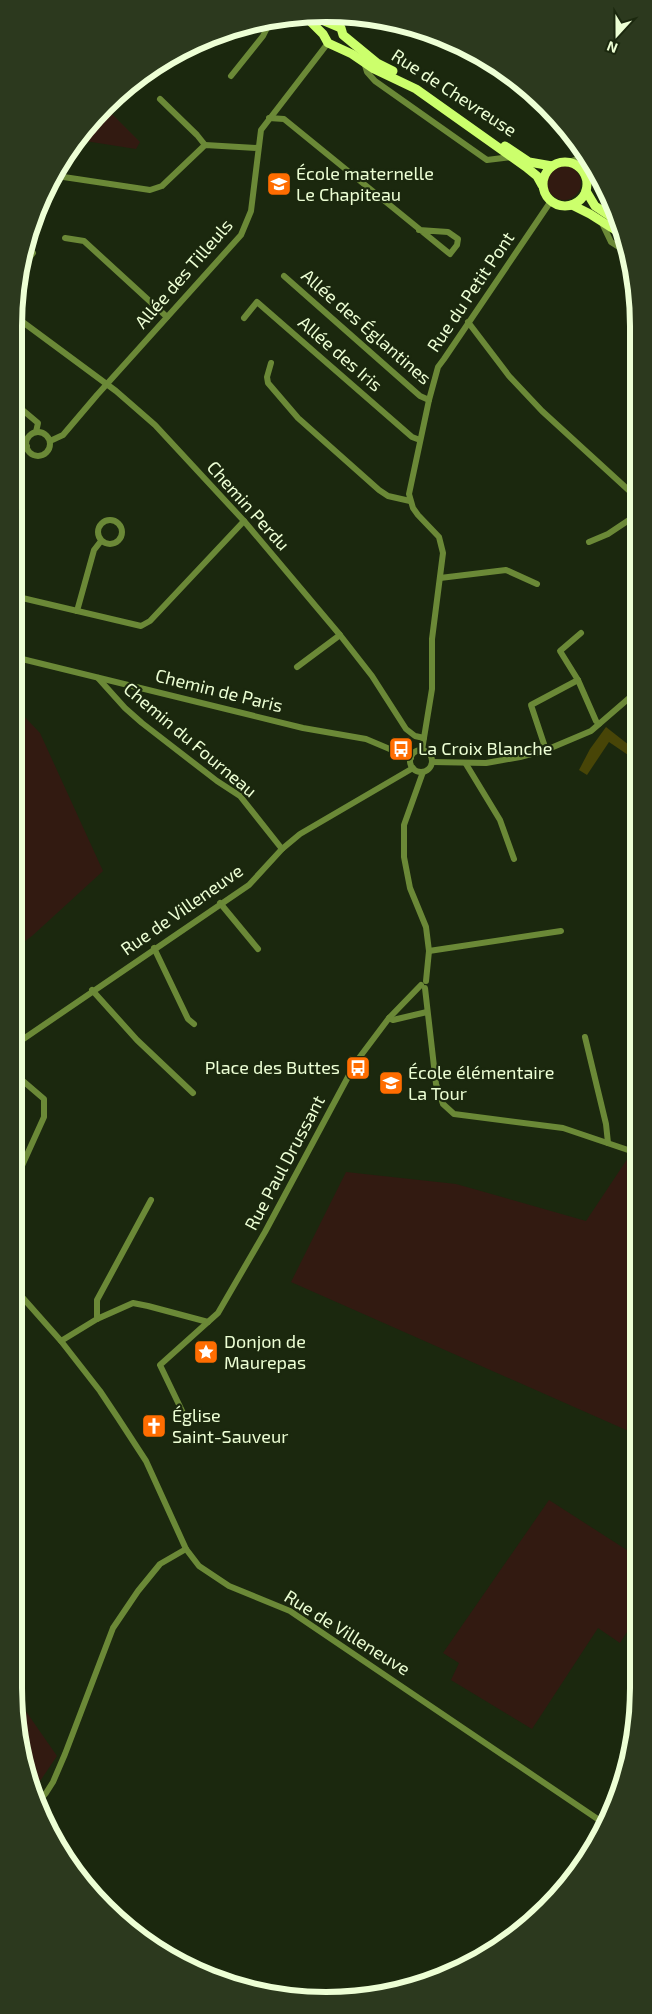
<svg xmlns="http://www.w3.org/2000/svg" width="652" height="2014" font-family="'Exo 2',sans-serif">
  <style>
    .green { fill: #321a11 }
    .water { fill: #484507 }
    .lines { fill: none; stroke-linecap: round; stroke-linejoin: round }
    .street { stroke: #6b8937; stroke-width: 6 }
    .secondary { stroke: #ccff6c; stroke-width: 9 }
    .labels { text-anchor: middle; stroke-width: 4.5; stroke-linejoin: round; paint-order: stroke }
    .street-label { font-size: 18px; fill: #edffd5; stroke: #1b280e }
    .poi-label { font-size: 18px; fill: #edffd5; stroke: #1b280e; text-anchor: start }
    .rim { fill: none; stroke: #edffd5; stroke-width: 6 }
  </style>
  <rect width="100%" height="100%" fill="#1b280e"/>
  <!-- green -->
  <g class="green">
    <polygon points="110,109 112,114 140,142 136,149 79,140"/>
    <circle cx="564" cy="183" r="17"/>
    <polygon points="18,710 40,733 103,871 32,936 17,947"/>
    <polygon points="630,1155 634,1157 633,1433 291,1282 346,1172 456,1184 586,1221"/>
    <polygon points="549,1500 633,1554 632,1624 620,1643 598,1628 532,1729 451,1680 459,1663 443,1653"/>
    <polygon points="16,1697 57,1756 34,1790"/>
  </g>
  <!-- water -->
  <polygon class="water" points="606,727 634,749 631,757 609,742 587,775 579,770 590,749"/>
  <g class="lines">
    <!-- street -->
    <g class="street">
      <polyline points="364,62 367,72 375,81 487,160 511,157"/>
      <polyline points="231,76 263,36 271,20"/>
      <polyline points="160,99 197,135 205,145"/>
      <polyline points="269,118 284,119 450,254 457,245 458,239 448,232 419,230"/>
      <polyline points="569,162 585,156"/>
      <polyline points="57,176 150,190 162,186 205,145 258,148"/>
      <polyline points="586,177 591,165"/>
      <polyline points="601,221 611,242 625,251"/>
      <polyline points="65,238 84,241 167,317"/>
      <polyline points="20,270 33,253 27,248"/>
      <polyline points="284,276 420,396 429,400"/>
      <polyline points="244,318 257,302 412,437 420,440"/>
      <polyline points="20,320 116,391 155,425 244,521 340,635 372,676 406,729 415,736 424,738"/>
      <polyline points="468,322 509,376 542,411 635,496"/>
      <polyline points="271,363 267,377 268,383 298,418 379,490 388,496 410,501"/>
      <polyline points="19,407 38,423 36,432"/>
      <circle cx="38" cy="444" r="12"/>
      <polyline points="50,441 63,435 97,395 241,235 251,211 261,130 328,43"/>
      <polyline points="19,449 27,446"/>
      <circle cx="110" cy="532" r="12"/>
      <polyline points="589,542 608,534 635,516"/>
      <polyline points="440,578 506,570 537,584"/>
      <polyline points="18,597 141,626 150,621 244,521"/>
      <polyline points="77,611 94,550 101,541"/>
      <polyline points="581,633 560,651 578,680 596,721 599,724"/>
      <polyline points="18,658 303,728 366,739 411,758"/>
      <polyline points="297,667 340,635"/>
      <polyline points="98,678 125,708 142,723 217,781 240,796 282,849"/>
      <polyline points="422,750 432,689 432,639 443,553 439,537 418,515 413,508 409,494 429,400 438,367 444,359 551,201"/>
      <polyline points="546,750 531,705 578,680"/>
      <circle cx="421" cy="761" r="11"/>
      <polyline points="432,762 486,763 520,757 546,750 591,731 635,693"/>
      <polyline points="466,764 500,820 514,859"/>
      <polyline points="423,772 404,825 404,857 410,888 426,927 429,951 426,981"/>
      <polyline points="220,903 258,949"/>
      <polyline points="154,948 188,1019 194,1024"/>
      <polyline points="429,951 561,931"/>
      <polyline points="425,988 436,1084 443,1104 454,1114 563,1128 634,1152"/>
      <polyline points="92,990 137,1040 193,1093"/>
      <polyline points="389,1018 393,1020 427,1012"/>
      <polyline points="585,1037 606,1124 608,1143"/>
      <polyline points="16,1044 249,885 282,849 300,834 413,768"/>
      <polyline points="16,1179 44,1117 44,1099 16,1075"/>
      <polyline points="15,1289 61,1341 100,1391 118,1418 146,1461 186,1549 199,1566 229,1586 290,1611 602,1822"/>
      <polyline points="97,1319 97,1300 151,1200"/>
      <polyline points="61,1341 97,1319 133,1303 148,1306 208,1322"/>
      <polyline points="184,1415 160,1365 218,1313 265,1232 356,1062 389,1018 421,985"/>
      <polyline points="37,1803 46,1793 53,1782 65,1754 113,1628 138,1591 160,1564 186,1549"/>
    </g>
    <!-- secondary -->
    <g class="secondary">
      <polyline points="309,20 323,34 328,43 352,54 374,69 416,89 526,167 537,176 542,185"/>
      <polyline points="322,20 341,28 343,35 377,63 393,71"/>
      <polyline points="505,146 529,162 552,166"/>
      <circle cx="565" cy="184" r="22"/>
      <polyline points="586,191 595,206 616,220"/>
      <polyline points="572,205 590,214 620,233"/>
    </g>
  </g>
  <!-- icons -->
  <defs>
    <symbol id="school-square" viewBox="-11 -11 22 22"><rect x="-9" y="-9" width="18" height="18" rx="4" fill="#ff6d01" stroke="#1b280e"/><path d="M0-5L7-2L0 1L-7-2ZM-4 1L0 2.5L4 1V4Q0 6-4 4Z" fill="#fff"/></symbol>
    <symbol id="bus-square" viewBox="-11 -11 22 22"><rect x="-9" y="-9" width="18" height="18" rx="4" fill="#ff6d01" stroke="#1b280e"/><path d="M-5-6H5V4H4V6H2V4H-2V6H-4V4H-5ZM-3.5-4V0h7V-4ZM-3.5 1.2v1.5H-2V1.2ZM2 1.2v1.5H3.5V1.2Z" fill="#fff"/></symbol>
    <symbol id="sight-square" viewBox="-11 -11 22 22"><rect x="-9" y="-9" width="18" height="18" rx="4" fill="#ff6d01" stroke="#1b280e"/><path d="M0-6L1.8-2.2L6-1.7L2.9 1.2L3.7 5.4L0 3.3L-3.7 5.4L-2.9 1.2L-6-1.7L-1.8-2.2Z" fill="#fff"/></symbol>
    <symbol id="church-square" viewBox="-11 -11 22 22"><rect x="-9" y="-9" width="18" height="18" rx="4" fill="#ff6d01" stroke="#1b280e"/><path d="M-1.2-6h2.4v3.5h3.3v2.4h-3.3V6h-2.4V-.1h-3.3v-2.4h3.3Z" fill="#fff"/></symbol>
  </defs>
  <g fill-rule="evenodd">
    <use href="#school-square" x="265" y="170" width="28" height="28"/>
    <use href="#bus-square" x="387" y="735" width="28" height="28"/>
    <use href="#bus-square" x="344" y="1054" width="28" height="28"/>
    <use href="#school-square" x="377" y="1069" width="28" height="28"/>
    <use href="#sight-square" x="192" y="1338" width="28" height="28"/>
    <use href="#church-square" x="140" y="1412" width="28" height="28"/>
  </g>
  <g class="labels">
    <!-- street labels -->
    <g class="street-label">
      <text transform="translate(454 93) rotate(33)" y="6">Rue de Chevreuse</text>
      <text transform="translate(184 274) rotate(-49)" y="6">Allée des Tilleuls</text>
      <text transform="translate(471 292) rotate(-56)" y="6">Rue du Petit Pont</text>
      <text transform="translate(366 327) rotate(41)" y="6">Allée des Églantines</text>
      <text transform="translate(340 354) rotate(41)" y="6">Allée des Iris</text>
      <text transform="translate(248 506) rotate(48)" y="6">Chemin Perdu</text>
      <text transform="translate(219 691) rotate(14)" y="6">Chemin de Paris</text>
      <text transform="translate(190 740) rotate(40)" y="6">Chemin du Fourneau</text>
      <text transform="translate(182 910) rotate(-35)" y="6">Rue de Villeneuve</text>
      <text transform="translate(285 1163) rotate(-62)" y="6">Rue Paul Drussant</text>
      <text transform="translate(347 1633) rotate(32)" y="6">Rue de Villeneuve</text>
    </g>
    <!-- poi labels -->
    <g class="poi-label">
      <text x="296" y="180">École maternelle<tspan x="296" dy="21">Le Chapiteau</tspan></text>
      <text x="418" y="755">La Croix Blanche</text>
      <text x="340" y="1074" text-anchor="end">Place des Buttes</text>
      <text x="408" y="1079">École élémentaire<tspan x="408" dy="21">La Tour</tspan></text>
      <text x="224" y="1348">Donjon de<tspan x="224" dy="21">Maurepas</tspan></text>
      <text x="172" y="1422">Église<tspan x="172" dy="21">Saint-Sauveur</tspan></text>
    </g>
  </g>
  <!-- crop -->
  <path d="M0 0H652V2014H0ZM326 22H326A304 304 0 0 1 630 326V1688A304 304 0 0 1 326 1992H326A304 304 0 0 1 22 1688V326A304 304 0 0 1 326 22Z" fill="#2c391e" fill-rule="evenodd"/>
  <path class="rim" d="M326 22H326A304 304 0 0 1 630 326V1688A304 304 0 0 1 326 1992H326A304 304 0 0 1 22 1688V326A304 304 0 0 1 326 22Z"/>
  <!-- north arrow -->
  <g transform="translate(617 35) rotate(201)" stroke="#1b280e" stroke-width="4" paint-order="stroke">
  <path d="M0-4L9 19L0 12L-9 19Z" fill="#edffd5"/>
  <text y="-8" font-size="14" font-weight="bold" text-anchor="middle" fill="#edffd5">N</text>
  </g>
</svg>
